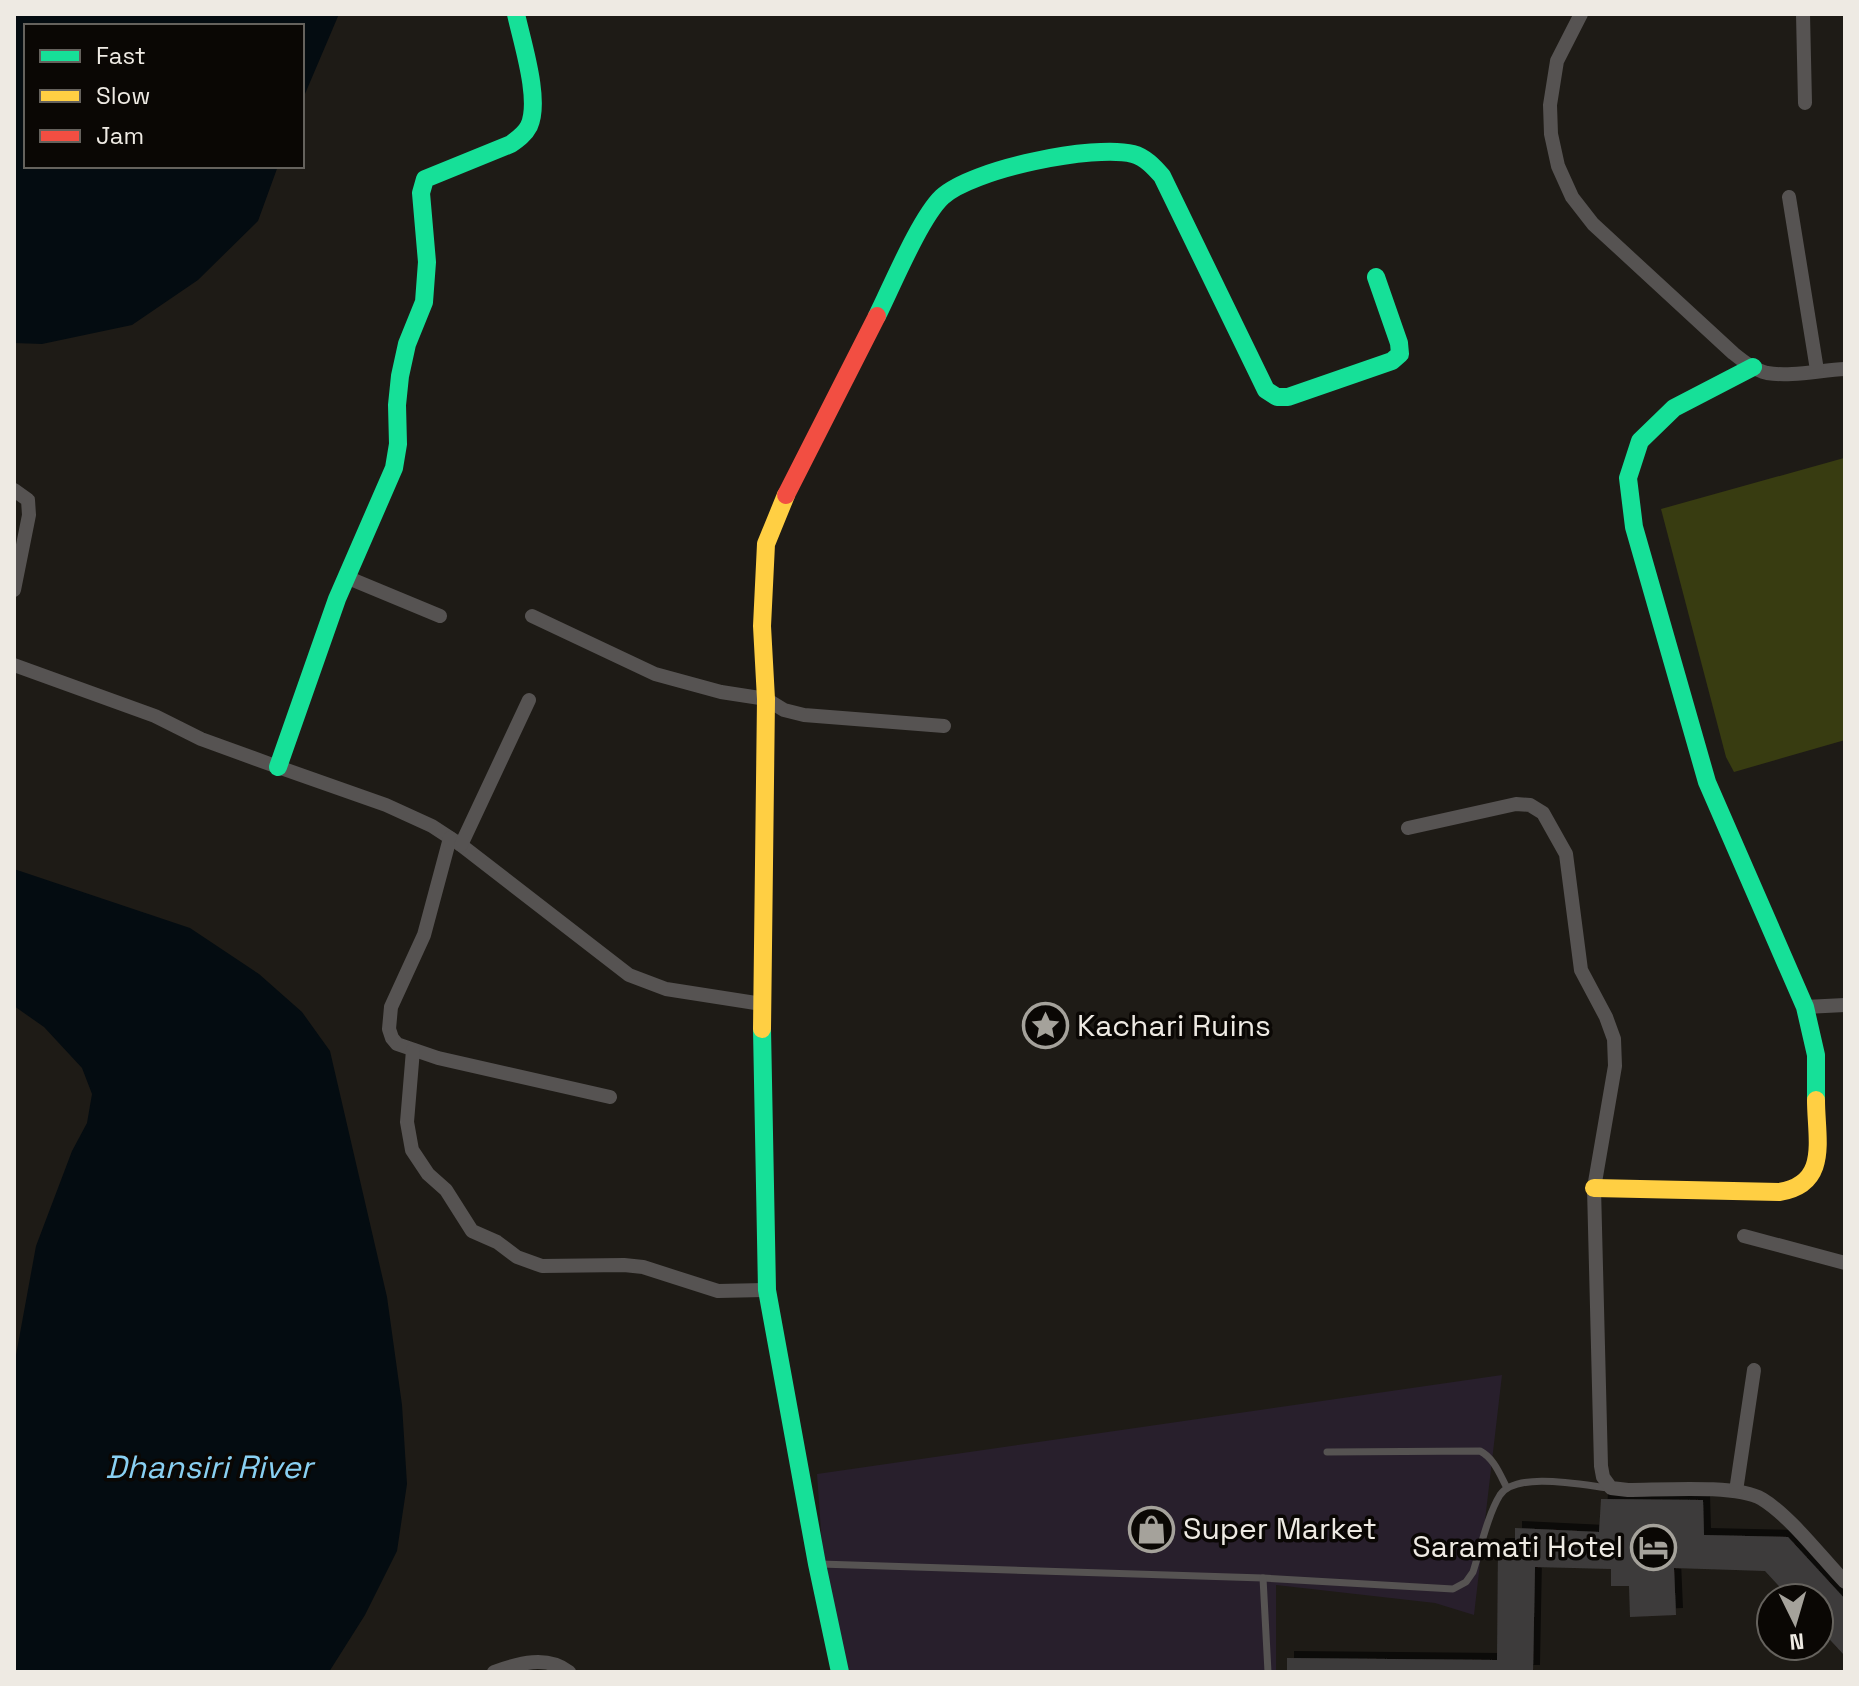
<svg xmlns="http://www.w3.org/2000/svg" width="1859" height="1686" font-family="'Space Grotesk',sans-serif">
  <style>
    .commercial { fill: #281f2c }
    .green { fill: #383c11 }
    .water { fill: #040c11 }
    .building { fill: #3d3b3b; filter: url(#shadow) }
    .lines { fill: none; stroke-linecap: round; stroke-linejoin: round }
    .lane { stroke: #565352; stroke-width: 7 }
    .street { stroke: #565352; stroke-width: 14 }
    .fast { stroke: #16e098; stroke-width: 18 }
    .slow { stroke: #ffcf43; stroke-width: 18 }
    .jam { stroke: #f24e42; stroke-width: 18 }
    .labels { text-anchor: middle; stroke-width: 7; stroke-linejoin: round; paint-order: stroke }
    .poi-label { font-size: 30px; fill: #eeeae3; stroke: #0a0704; text-anchor: start }
    .water-label { font-size: 32px; font-style: italic; fill: #89d0f2; stroke: #0a0704 }
  </style>
  <defs>
    <filter id="shadow"><feDropShadow dx="7" dy="-7" stdDeviation="0" flood-color="#0009"/></filter>
  </defs>
  <rect width="100%" height="100%" fill="#1e1b16"/>
  <!-- commercial -->
  <polygon class="commercial" points="1502,1375 1474,1615 1435,1603 1276,1585 1276,1672 847,1672 825,1589 817,1474"/>
  <!-- green -->
  <polygon class="green" points="1844,458 1845,740 1734,772 1726,757 1661,509"/>
  <!-- water -->
  <g class="water">
    <polygon points="14,14 339,14 302,101 302,26 26,26 26,166 278,166 258,221 198,280 132,325 42,344 14,343"/>
    <polygon points="14,869 190,928 259,974 302,1012 330,1051 387,1297 402,1405 407,1484 397,1551 365,1615 329,1672 14,1672 14,1366 36,1246 72,1151 87,1123 92,1094 82,1068 44,1027 14,1006"/>
  </g>
  <!-- building -->
  <polygon class="building" points="1601,1499 1703,1500 1704,1535 1788,1537 1845,1599 1845,1656 1819,1628 1819,1598 1790,1598 1765,1571 1674,1568 1676,1615 1630,1617 1629,1586 1611,1586 1611,1569 1535,1567 1533,1672 1287,1672 1287,1658 1497,1660 1498,1545 1515,1545 1515,1528 1599,1532"/>
  <g class="lines">
    <!-- lane -->
    <g class="lane">
      <path d="M 1327,1452 L 1480,1451 C 1494,1458 1500,1475 1507,1488"/>
      <path d="M 820,1564 L 1263,1578 L 1453,1589 L 1466,1582 L 1473,1572 C 1480,1550 1488,1514 1500,1495 C 1516,1471 1583,1485 1609,1488"/>
      <polyline points="1263,1578 1268,1672"/>
    </g>
    <!-- street -->
    <g class="street">
      <path d="M 1581,14 L 1557,61 L 1550,105 L 1551,134 L 1558,166 L 1572,197 L 1593,224 L 1733,353 C 1743,361 1754,370 1767,373 C 1791,377 1821,370 1845,369"/>
      <polyline points="1803,14 1805,103"/>
      <polyline points="1789,197 1817,370"/>
      <polyline points="14,490 28,500 29,515 14,590"/>
      <polyline points="346,577 440,616"/>
      <polyline points="532,616 655,674 721,692 766,699 784,710 804,715 944,726"/>
      <polyline points="14,665 155,716 201,739 278,767 386,805 432,826 461,845 629,975 666,989 762,1004"/>
      <path d="M 1408,828 L 1516,804 L 1530,805 L 1543,813 L 1566,854 L 1581,970 L 1606,1017 L 1614,1039 L 1615,1066 L 1594,1188 L 1601,1466 L 1603,1477 L 1611,1488 L 1628,1490 C 1661,1490 1736,1484 1762,1499 C 1790,1516 1822,1558 1845,1582"/>
      <polyline points="450,838 424,935 391,1007 389,1029 392,1038 397,1044 438,1058 610,1097"/>
      <polyline points="461,845 529,700"/>
      <polyline points="1805,1007 1845,1005"/>
      <polyline points="413,1050 407,1122 412,1150 428,1174 446,1190 472,1231 497,1242 517,1257 542,1266 624,1265 643,1267 718,1291 767,1290"/>
      <polyline points="1744,1236 1845,1263"/>
      <polyline points="1736,1491 1754,1370"/>
      <path d="M 494,1672 C 519,1663 547,1655 569,1672"/>
    </g>
    <!-- fast -->
    <g class="fast">
      <path d="M 877,316 C 892,286 920,218 942,197 C 972,169 1094,144 1133,154 C 1145,157 1154,167 1162,176 L 1266,390 L 1277,397 L 1288,397 L 1392,361 L 1400,354 L 1399,343 L 1376,277"/>
      <polyline points="1753,367 1674,408 1640,441 1628,478 1634,527 1707,782 1805,1007 1816,1055 1816,1100"/>
      <path d="M 278,767 L 337,599 L 394,468 L 398,444 L 397,405 L 400,376 L 407,344 L 424,302 L 427,262 L 421,193 L 425,179 L 511,144 C 518,139 525,134 529,126 C 541,100 522,42 516,14"/>
      <polyline points="762,1029 767,1290 817,1564 840,1672"/>
    </g>
    <!-- slow -->
    <g class="slow">
      <polyline points="762,1029 766,699 762,626 766,544 786,495"/>
      <path d="M 1594,1188 L 1779,1192 C 1830,1184 1816,1139 1816,1100"/>
    </g>
    <!-- jam -->
    <polyline class="jam" points="786,495 877,316"/>
  </g>
  <!-- icons -->
  <defs>
    <symbol id="sight-ring" viewBox="-11 -11 22 22"><circle r="9.5" fill="#0a0704" stroke="#a5a29b" stroke-width="1.5"/><path d="M0-6L1.8-2.2L6-1.7L2.9 1.2L3.7 5.4L0 3.3L-3.7 5.4L-2.9 1.2L-6-1.7L-1.8-2.2Z" fill="#a5a29b"/></symbol>
    <symbol id="shop-ring" viewBox="-11 -11 22 22"><circle r="9.5" fill="#0a0704" stroke="#a5a29b" stroke-width="1.5"/><path d="M-5-2.5h2.3a2.7 3.5 0 0 1 5.4 0H5L5.5 6h-11ZM-1.5-2.5h3a1.5 2.3 0 0 0-3 0Z" fill="#a5a29b"/></symbol>
    <symbol id="hotel-ring" viewBox="-11 -11 22 22"><circle r="9.5" fill="#0a0704" stroke="#a5a29b" stroke-width="1.5"/><path d="M-6-4.5h1.5V1H6V5H4.5V3h-9V5H-6ZM-4 0a1.8 1.8 0 1 1 3.6 0ZM.5 0V-2.5h3Q6-2.5 6 0Z" fill="#a5a29b"/></symbol>
  </defs>
  <g fill-rule="evenodd">
    <use href="#sight-ring" x="1020" y="1000" width="51" height="51"/>
    <use href="#shop-ring" x="1126" y="1504" width="51" height="51"/>
    <use href="#hotel-ring" x="1628" y="1522" width="51" height="51"/>
  </g>
  <g class="labels">
    <!-- poi labels -->
    <g class="poi-label">
      <text x="1077" y="1036">Kachari Ruins</text>
      <text x="1183" y="1539">Super Market</text>
      <text x="1623" y="1557" text-anchor="end">Saramati Hotel</text>
    </g>
    <!-- water labels -->
    <g class="water-label">
      <text x="209" y="1478">Dhansiri River</text>
    </g>
  </g>
  <!-- border -->
  <rect width="1859" height="1686" fill="none" stroke="#eeeae3" stroke-width="32"/>
  <!-- legend -->
  <rect x="24" y="24" width="280" height="144" fill="#0a0704" stroke="#65625d" stroke-width="2"/>
  <rect x="40" y="50" width="40" height="12" fill="#16e098" stroke="#65625d" stroke-width="2"/>
  <text x="96" y="64" font-size="24" fill="#eeeae3">Fast</text>
  <rect x="40" y="90" width="40" height="12" fill="#ffcf43" stroke="#65625d" stroke-width="2"/>
  <text x="96" y="104" font-size="24" fill="#eeeae3">Slow</text>
  <rect x="40" y="130" width="40" height="12" fill="#f24e42" stroke="#65625d" stroke-width="2"/>
  <text x="96" y="144" font-size="24" fill="#eeeae3">Jam</text>
  <!-- north arrow -->
  <g transform="translate(1795 1622) rotate(175)"><circle r="38" fill="#0a0704" stroke="#65625d" stroke-width="2"/>
  <path d="M0-6L14 30L0 20L-14 30Z" fill="#a5a29b"/>
  <text y="-12" font-size="22" font-weight="bold" text-anchor="middle" fill="#eeeae3">N</text>
  </g>
</svg>
